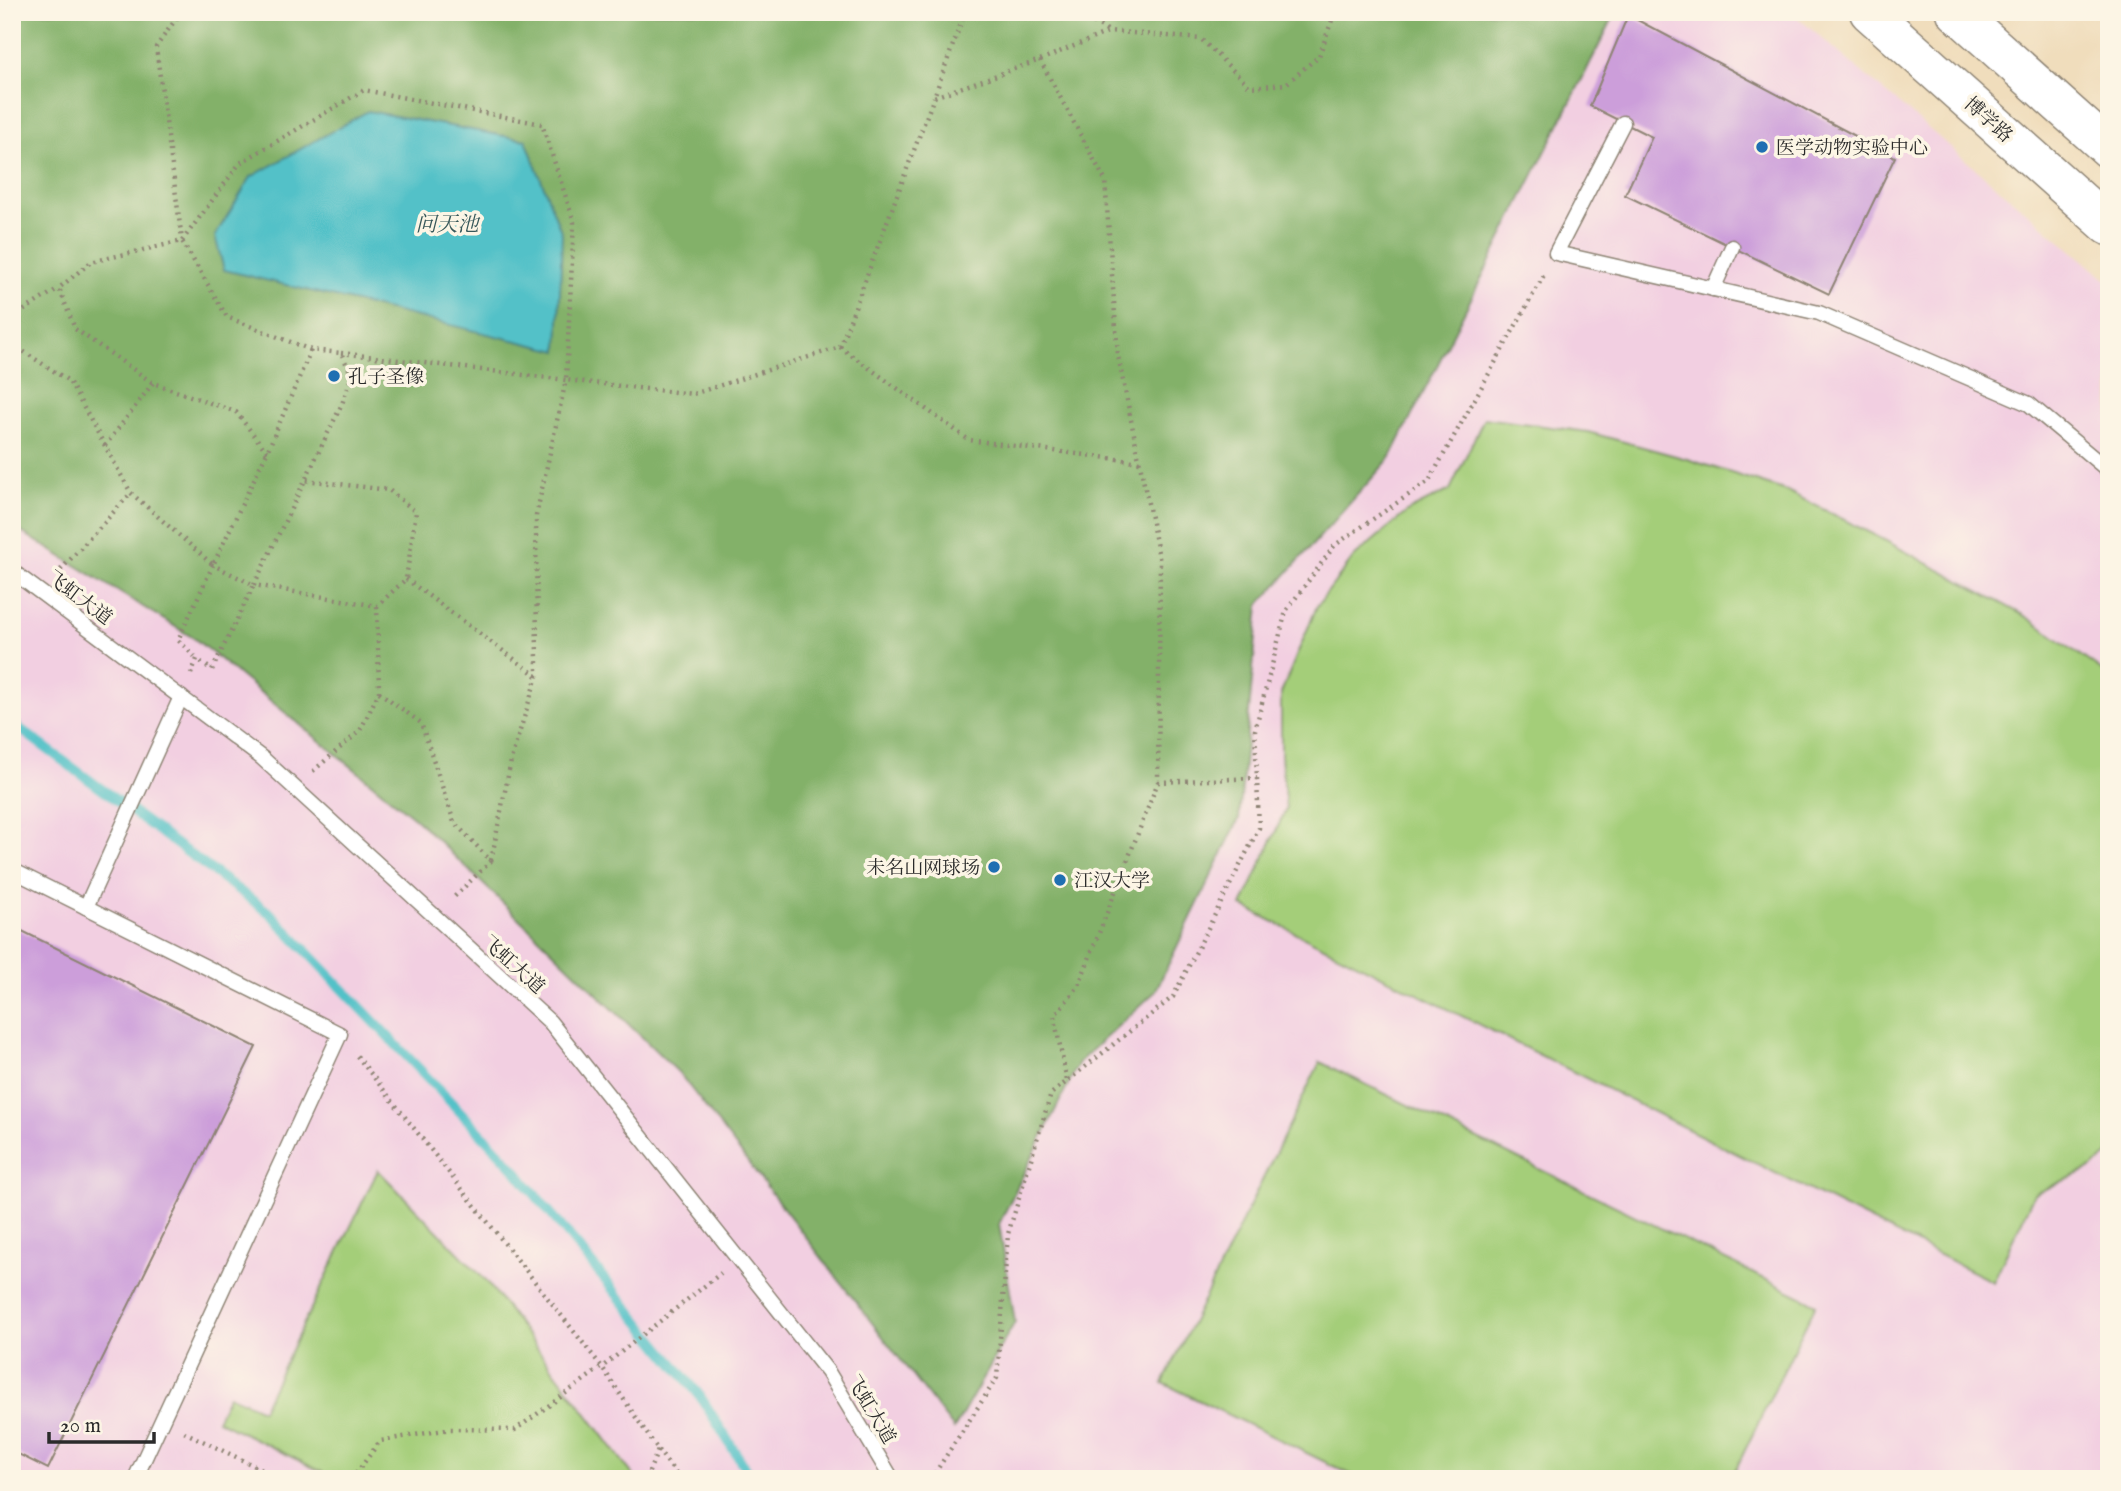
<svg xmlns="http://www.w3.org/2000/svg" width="2121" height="1491" font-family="'IM FELL English','Noto Serif SC',serif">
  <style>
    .built { fill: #f2cfe1 }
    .green { fill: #a4ce79; stroke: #687c52; stroke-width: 2 }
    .forest { fill: #83b169; stroke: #576e4a; stroke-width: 2 }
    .water { fill: #53c1c8; stroke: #3f767a; stroke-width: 2 }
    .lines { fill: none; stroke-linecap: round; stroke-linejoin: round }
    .stream { stroke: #53c1c8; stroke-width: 10 }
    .building { fill: #cc9eda }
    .service-casing { stroke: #8e8474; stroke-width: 17 }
    .secondary-casing { stroke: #8e8474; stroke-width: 41 }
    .path { stroke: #8e8474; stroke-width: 4.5; stroke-dasharray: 2 5; stroke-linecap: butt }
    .service { stroke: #fff; stroke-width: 14 }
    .secondary { stroke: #fff; stroke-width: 38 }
    .poi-dot { fill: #1f6fb2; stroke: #fcf5e5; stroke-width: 2.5 }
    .labels { text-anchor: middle; stroke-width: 7; stroke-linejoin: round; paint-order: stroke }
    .street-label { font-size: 19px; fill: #2b2b2b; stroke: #fcf5e5 }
    .poi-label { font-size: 19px; fill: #2b2b2b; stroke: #fcf5e5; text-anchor: start }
    .water-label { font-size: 21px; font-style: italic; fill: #37585a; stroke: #fcf5e5 }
  </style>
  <rect width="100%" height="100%" fill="#fcf5e5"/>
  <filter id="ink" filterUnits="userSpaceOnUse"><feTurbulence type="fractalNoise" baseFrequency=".0143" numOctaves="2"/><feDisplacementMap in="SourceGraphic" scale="14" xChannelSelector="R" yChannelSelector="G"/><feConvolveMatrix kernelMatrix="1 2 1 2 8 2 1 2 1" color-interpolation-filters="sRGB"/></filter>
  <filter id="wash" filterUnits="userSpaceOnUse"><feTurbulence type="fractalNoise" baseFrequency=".00686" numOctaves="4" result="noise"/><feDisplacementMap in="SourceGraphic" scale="28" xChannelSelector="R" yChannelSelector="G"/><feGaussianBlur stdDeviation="1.57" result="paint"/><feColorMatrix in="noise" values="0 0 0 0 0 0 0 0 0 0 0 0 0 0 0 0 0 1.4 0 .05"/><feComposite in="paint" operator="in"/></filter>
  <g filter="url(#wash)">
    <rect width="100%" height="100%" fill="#f0ddbc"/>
    <!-- built -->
    <polygon class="built" points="12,12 1791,12 2109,282 2109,1479 12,1479"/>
    <!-- green -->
    <g class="green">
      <polygon points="1484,418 1588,432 1687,459 1787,491 1886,541 2027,617 2109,676 2109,1154 2092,1168 2034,1194 1993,1282 1242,906 1286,809 1281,756 1281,693 1317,606 1354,557 1408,511 1450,490"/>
      <polygon points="1320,1062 1816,1304 1731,1479 1360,1479 1163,1383"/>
      <polygon points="378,1170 487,1282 636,1479 336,1479 217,1420 229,1395 262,1410"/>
    </g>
    <!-- forest -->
    <polygon class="forest" points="12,12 1616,12 1391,457 1259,605 1239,819 1155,992 1079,1062 999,1224 1015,1322 954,1429 679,1073 417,820 195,639 12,526"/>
    <!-- water -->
    <polygon class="water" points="368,111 526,140 562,234 558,351 224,270 215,236 251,177"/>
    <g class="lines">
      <!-- stream -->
      <polyline class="stream" points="12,723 271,914 511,1165 700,1396 752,1479"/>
    </g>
    <g id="blocks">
      <!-- building -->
      <g class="building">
        <polygon points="1628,15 1895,157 1829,294 1625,195 1652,137 1590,106"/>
        <polygon points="12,926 256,1047 48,1469 12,1451"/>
      </g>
    </g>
  </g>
  <g filter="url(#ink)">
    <use href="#blocks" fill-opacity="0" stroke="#8e8474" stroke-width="2"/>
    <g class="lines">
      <defs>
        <g id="service">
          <polyline points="1623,123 1556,253 1819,313 2029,404 2109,471"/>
          <polyline points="1713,289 1732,247"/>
          <polyline points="12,571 262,758 550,1022 828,1372 892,1479"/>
          <polyline points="12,870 340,1034 135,1479"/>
          <polyline points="86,907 181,697"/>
        </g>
        <g id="secondary">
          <polyline points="1869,12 2109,226"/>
          <polyline points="1956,12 2109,149"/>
        </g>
      </defs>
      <!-- service casing -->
      <use href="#service" class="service-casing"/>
      <!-- secondary casing -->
      <use href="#secondary" class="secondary-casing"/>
      <!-- path -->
      <g class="path">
        <polyline points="181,12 156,47 182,240"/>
        <polyline points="965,12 934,97 1040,60 1108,32"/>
        <polyline points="1075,12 1109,31 1201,39 1250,87 1286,84 1319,56 1335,12"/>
        <polyline points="1040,60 1105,180 1118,356 1160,562 1158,782 1078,987 1054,1016 1067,1081"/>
        <polyline points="182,241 240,163 364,90 542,124 574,222 566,380 693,394 840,347 934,97"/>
        <polyline points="12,318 59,288"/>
        <polyline points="12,344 69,381 131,493 213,565 267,452 311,350 341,353 352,375 342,404 254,585 377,606 406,579 416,512 389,490 305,480"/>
        <polyline points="840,347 969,440 1140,462"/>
        <polyline points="341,353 566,380 536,516 537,676 512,756 491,861"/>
        <polyline points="105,446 153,383"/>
        <polyline points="267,452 236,412 153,383 75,329 59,288 91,262 182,241 227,317 311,350"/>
        <polyline points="56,575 131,493"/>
        <polyline points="406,579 537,676"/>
        <polyline points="191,674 197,659 212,670 254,585 213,565 178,640 197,659"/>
        <polyline points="379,692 421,723 454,822 491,861 452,899"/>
        <polyline points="313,771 360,731 379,692 377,606"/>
        <polyline points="1158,782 1257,778"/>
        <polyline points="357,1056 602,1367 658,1450 646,1479"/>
        <polyline points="184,1432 282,1479"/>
        <polyline points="658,1450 680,1479"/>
        <polyline points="352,1479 380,1441 450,1429 515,1430 602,1367 721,1273"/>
        <polyline points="931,1479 997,1378 1008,1234 1051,1094 1173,997 1259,828 1255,730 1286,611 1335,545 1429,481 1544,275"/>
      </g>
      <!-- service -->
      <use href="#service" class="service"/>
      <!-- secondary -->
      <use href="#secondary" class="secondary"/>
    </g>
  </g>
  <!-- markers -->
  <g class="poi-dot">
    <circle cx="1762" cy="147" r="7"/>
    <circle cx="334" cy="376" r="7"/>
    <circle cx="994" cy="867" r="7"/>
    <circle cx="1060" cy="880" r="7"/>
  </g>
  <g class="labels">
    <!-- street labels -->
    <g class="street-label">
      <text transform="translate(1989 119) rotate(42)" y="7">博学路</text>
      <text transform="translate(80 597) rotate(37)" y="7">飞虹大道</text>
      <text transform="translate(514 964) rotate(42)" y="7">飞虹大道</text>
      <text transform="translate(872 1409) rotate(59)" y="7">飞虹大道</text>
    </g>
    <!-- poi labels -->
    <g class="poi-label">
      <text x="1776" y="154">医学动物实验中心</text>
      <text x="348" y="383">孔子圣像</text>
      <text x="980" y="874" text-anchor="end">未名山网球场</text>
      <text x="1074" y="887">江汉大学</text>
    </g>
    <!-- water labels -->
    <g class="water-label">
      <text x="447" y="231">问天池</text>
    </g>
  </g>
  <!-- margin -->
  <rect width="2121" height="1491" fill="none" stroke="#fcf5e5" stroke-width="42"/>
  <!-- scale -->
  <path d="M49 1432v10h105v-10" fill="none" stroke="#2b2b2b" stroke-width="3.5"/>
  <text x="60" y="1432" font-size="21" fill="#2b2b2b" stroke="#fcf5e5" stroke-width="5" paint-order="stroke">20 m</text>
</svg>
